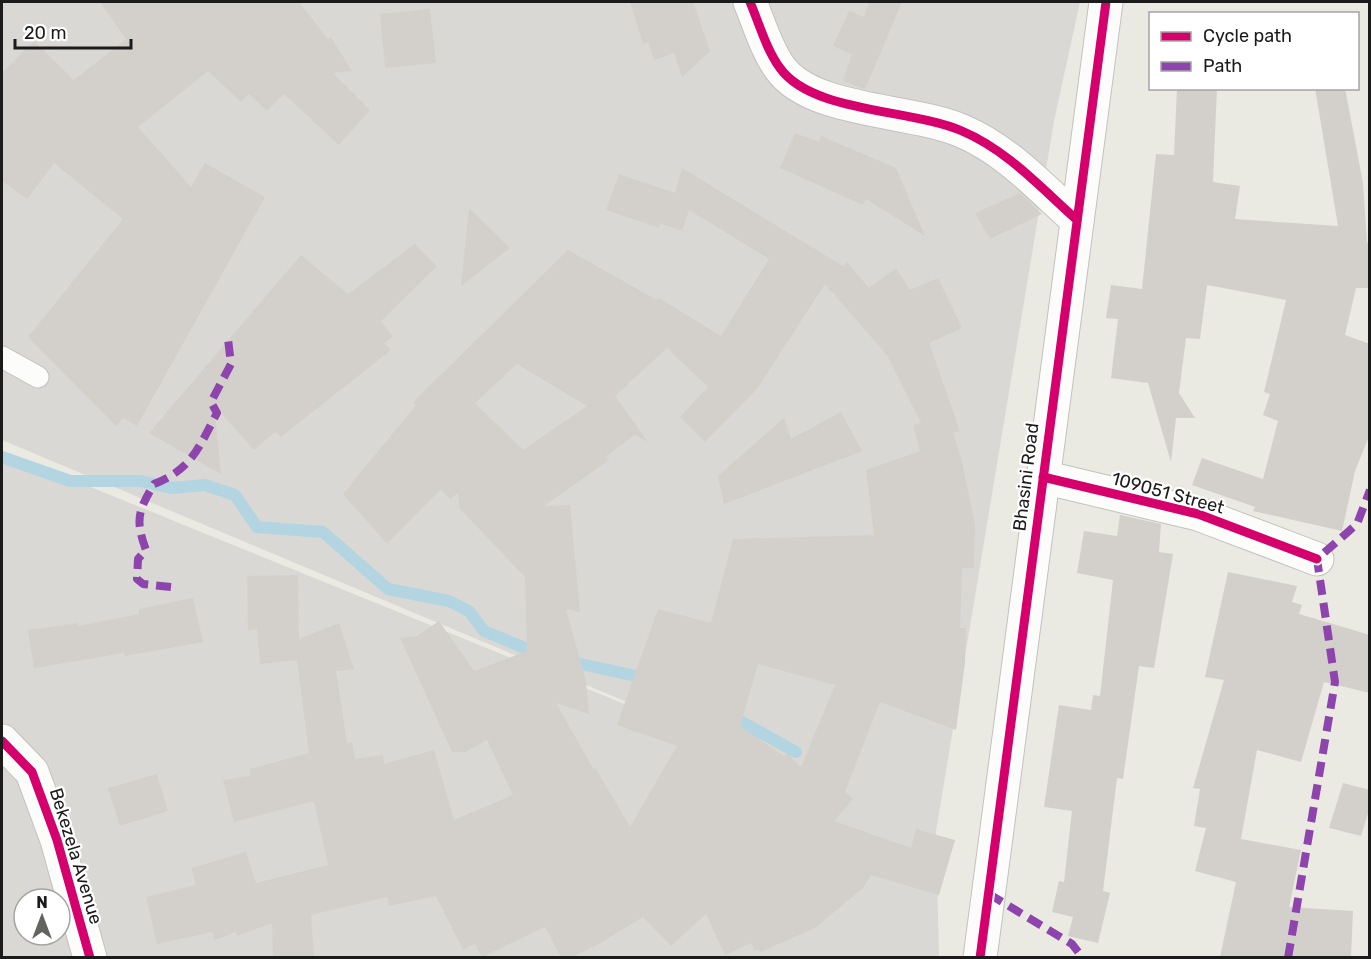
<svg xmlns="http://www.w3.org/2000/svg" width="1371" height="959" font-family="Rubik,sans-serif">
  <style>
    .residential { fill: #d9d8d4; fill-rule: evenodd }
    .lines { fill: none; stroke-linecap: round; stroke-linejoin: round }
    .stream { stroke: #b3d5e1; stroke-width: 12 }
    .building { fill: #d3d0cb; fill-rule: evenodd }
    .service-casing { stroke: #c2c2bf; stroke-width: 23 }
    .minor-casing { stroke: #c2c2bf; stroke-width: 35 }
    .service { stroke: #fcfcfb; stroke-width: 21 }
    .minor { stroke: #fcfcfb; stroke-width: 33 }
    .quiet { stroke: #8e44ad; stroke-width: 8; stroke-dasharray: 15 8; stroke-linecap: butt }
    .cycleway-casing { stroke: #fff; stroke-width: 13 }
    .cycleway { stroke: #d6006c; stroke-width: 9 }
    .labels { text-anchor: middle; stroke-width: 4.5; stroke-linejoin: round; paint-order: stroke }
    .street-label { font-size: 18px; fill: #1b1b1b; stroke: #fff }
  </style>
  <rect width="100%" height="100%" fill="#eae9e2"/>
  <!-- residential -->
  <path class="residential" d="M 2,2 L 1080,2 L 1054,121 L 936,831 L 939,957 L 2,957 L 2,451 L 851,796 L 2,440 ZM 24,899 L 60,899 L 60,935 L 24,935 Z"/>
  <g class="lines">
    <!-- stream -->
    <g class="stream">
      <polyline points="2,457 70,481 141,481 171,488 205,485 235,495 257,527 323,532 388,589 449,601 469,611 484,631 542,655"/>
      <polyline points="567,661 650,679"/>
      <polyline points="729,715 796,752"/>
    </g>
  </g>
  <!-- building -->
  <g class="building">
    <polygon points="100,2 299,2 328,39 331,37 352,71 333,73 370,110 339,145 284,94 267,111 249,94 241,102 208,71 138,127 191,187 205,163 265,197 137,426 123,418 116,426 28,337 123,219 54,163 27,199 2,181 2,73 34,41 74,80 126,39"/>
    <polygon points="630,2 693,2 710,51 682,77 674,53 654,60 648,42 643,44"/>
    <polygon points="869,2 902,2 865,89 843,81 852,54 833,46 849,11 864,17"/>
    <polygon points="430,9 436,63 385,68 380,14"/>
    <polygon points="1177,88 1217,88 1213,182 1240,186 1235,219 1338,226 1315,88 1345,88 1363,183 1367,243 1370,243 1370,288 1356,288 1345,335 1370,344 1370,434 1355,471 1342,531 1253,511 1255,507 1192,485 1202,458 1263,479 1278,421 1263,415 1270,394 1264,392 1286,300 1207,285 1200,339 1186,338 1179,393 1195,418 1176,418 1171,462 1148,383 1111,378 1118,319 1106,318 1111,285 1142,289 1156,154 1174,155"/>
    <polygon points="795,133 819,142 821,136 896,168 925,236 866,199 863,205 780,168"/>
    <path d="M 682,168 L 843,266 L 847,262 L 869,288 L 896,268 L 910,290 L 938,278 L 962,328 L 929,343 L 960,431 L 953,433 L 961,457 L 975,525 L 974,568 L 962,568 L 960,628 L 966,628 L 965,663 L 956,730 L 880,702 L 845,792 L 853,799 L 834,821 L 911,848 L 916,829 L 955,840 L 939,895 L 871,875 L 863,888 L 815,928 L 760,952 L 758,949 L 755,951 L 751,943 L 725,955 L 706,914 L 671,946 L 643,917 L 597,945 L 572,957 L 561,957 L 545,927 L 482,957 L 475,944 L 463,950 L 436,896 L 389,906 L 387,897 L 311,915 L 314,957 L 273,957 L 272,923 L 237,936 L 236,932 L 215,940 L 212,932 L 157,944 L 146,897 L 196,885 L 191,868 L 246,852 L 256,883 L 328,865 L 314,801 L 234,822 L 223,780 L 250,776 L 250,769 L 309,753 L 297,660 L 260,664 L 257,629 L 248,631 L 247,576 L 298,575 L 299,639 L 339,623 L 354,669 L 336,671 L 347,743 L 352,742 L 355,759 L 383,755 L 384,764 L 434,750 L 454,820 L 513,795 L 487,740 L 465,752 L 452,752 L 400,638 L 417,636 L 439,621 L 474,671 L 527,651 L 525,577 L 460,509 L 458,493 L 450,499 L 441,489 L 387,544 L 343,494 L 416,405 L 413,402 L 568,250 L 657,300 L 659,298 L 721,336 L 769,259 L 689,210 L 682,231 L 660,223 L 659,228 L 606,210 L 619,174 L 675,193 ZM 825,284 L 887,355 L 921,423 L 913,425 L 920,451 L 866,470 L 874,535 L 733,539 L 711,623 L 658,609 L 617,725 L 677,746 L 630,827 L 595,767 L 594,770 L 556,703 L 589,714 L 586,681 L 566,609 L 580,612 L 570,505 L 544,506 L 609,460 L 606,456 L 635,435 L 648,442 L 615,396 L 667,348 L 708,387 L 680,417 L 705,442 L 757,389 ZM 517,364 L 587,406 L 523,450 L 475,403 ZM 758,664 L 835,685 L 801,767 L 787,753 L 784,756 L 740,726 Z"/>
    <polygon points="1020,193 1042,214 990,239 975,213"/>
    <polygon points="469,208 510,248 461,286"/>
    <polygon points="415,244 437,266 381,321 393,337 384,343 391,350 281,437 275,432 254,450 214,405 221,474 149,433 301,255 348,294"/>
    <polygon points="841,412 862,451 724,504 718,476 784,418 791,439"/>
    <polygon points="1120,515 1161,524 1159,552 1173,554 1154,668 1139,666 1123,779 1117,778 1103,891 1110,893 1098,943 1068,936 1073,917 1052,912 1059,881 1064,882 1072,811 1044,807 1059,705 1091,710 1093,695 1100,696 1113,580 1077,573 1084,531 1117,536"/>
    <polygon points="1228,572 1297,586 1292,602 1302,605 1299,614 1370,635 1370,693 1324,682 1301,762 1257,750 1241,839 1301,850 1289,907 1353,911 1351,957 1220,957 1236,882 1195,871 1206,828 1194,826 1200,789 1193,788 1224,680 1205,677"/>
    <polygon points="193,598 203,642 125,656 124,653 34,668 28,630 77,623 78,626 139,614 139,609"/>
    <polygon points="157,774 168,811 120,826 108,788"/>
    <polygon points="1343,783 1370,790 1370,807 1361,836 1329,828"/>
  </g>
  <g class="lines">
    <defs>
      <polyline id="service" points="2,357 38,377"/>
      <g id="minor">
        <path d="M 750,2 C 759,23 766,49 780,68 C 812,113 912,109 962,131 C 1007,150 1041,188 1077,220"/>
        <polyline points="1043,477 1198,514 1317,559"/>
        <polyline points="2,741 32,772 57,840 90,958"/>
        <polyline points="980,958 1106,2"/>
      </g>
    </defs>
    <!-- service casing -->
    <use href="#service" class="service-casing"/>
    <!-- minor casing -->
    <use href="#minor" class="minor-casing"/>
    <!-- service -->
    <use href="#service" class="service"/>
    <!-- minor -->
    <use href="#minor" class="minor"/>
    <!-- quiet -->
    <g class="quiet">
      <path d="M 171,587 L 143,584 L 137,579 L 138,559 L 146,550 C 135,520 138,511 154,484 C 192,469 199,447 217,413 L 211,402 L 231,364 L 228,339"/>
      <polyline points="989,894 1072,944 1083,958"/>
      <polyline points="1288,958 1335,682 1317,559 1357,524 1370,490"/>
    </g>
    <defs>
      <g id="cycleway">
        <path d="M 750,2 C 759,23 766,49 780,68 C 812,113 912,109 962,131 C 1007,150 1041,188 1077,220"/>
        <polyline points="1043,477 1198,514 1317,559"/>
        <polyline points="2,741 32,772 57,840 90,958"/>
        <polyline points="980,958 1106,2"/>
      </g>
    </defs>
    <!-- cycleway casing -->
    <use href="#cycleway" class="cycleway-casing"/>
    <!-- cycleway -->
    <use href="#cycleway" class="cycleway"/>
  </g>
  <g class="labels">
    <!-- street labels -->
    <g class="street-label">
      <text transform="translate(1026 477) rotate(-83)" y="6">Bhasini Road</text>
      <text transform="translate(1168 493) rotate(15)" y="6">109051 Street</text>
      <text transform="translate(76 856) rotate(73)" y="6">Bekezela Avenue</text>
    </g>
  </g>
  <!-- border -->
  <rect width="1371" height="959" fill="none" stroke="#1b1b1b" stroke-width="6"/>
  <!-- legend -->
  <rect x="1149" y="12" width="210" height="78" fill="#ffffff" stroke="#a4a4a4" stroke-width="1.5"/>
  <rect x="1161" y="32" width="30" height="9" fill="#d6006c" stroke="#a4a4a4" stroke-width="1.5"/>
  <text x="1203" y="42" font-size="18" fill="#1b1b1b">Cycle path</text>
  <rect x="1161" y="62" width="30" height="9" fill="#8e44ad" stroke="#a4a4a4" stroke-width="1.5"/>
  <text x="1203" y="72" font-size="18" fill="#1b1b1b">Path</text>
  <!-- north arrow -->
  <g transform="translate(42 917)"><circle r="28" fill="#ffffff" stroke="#a4a4a4" stroke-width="1.5"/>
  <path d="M0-4.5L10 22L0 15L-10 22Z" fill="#636361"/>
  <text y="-9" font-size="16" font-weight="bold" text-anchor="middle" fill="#1b1b1b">N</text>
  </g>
  <!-- scale -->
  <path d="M15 39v9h116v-9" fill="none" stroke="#1b1b1b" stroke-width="3"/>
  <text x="24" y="39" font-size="18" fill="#1b1b1b" stroke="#ffffff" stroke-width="4.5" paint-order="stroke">20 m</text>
</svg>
